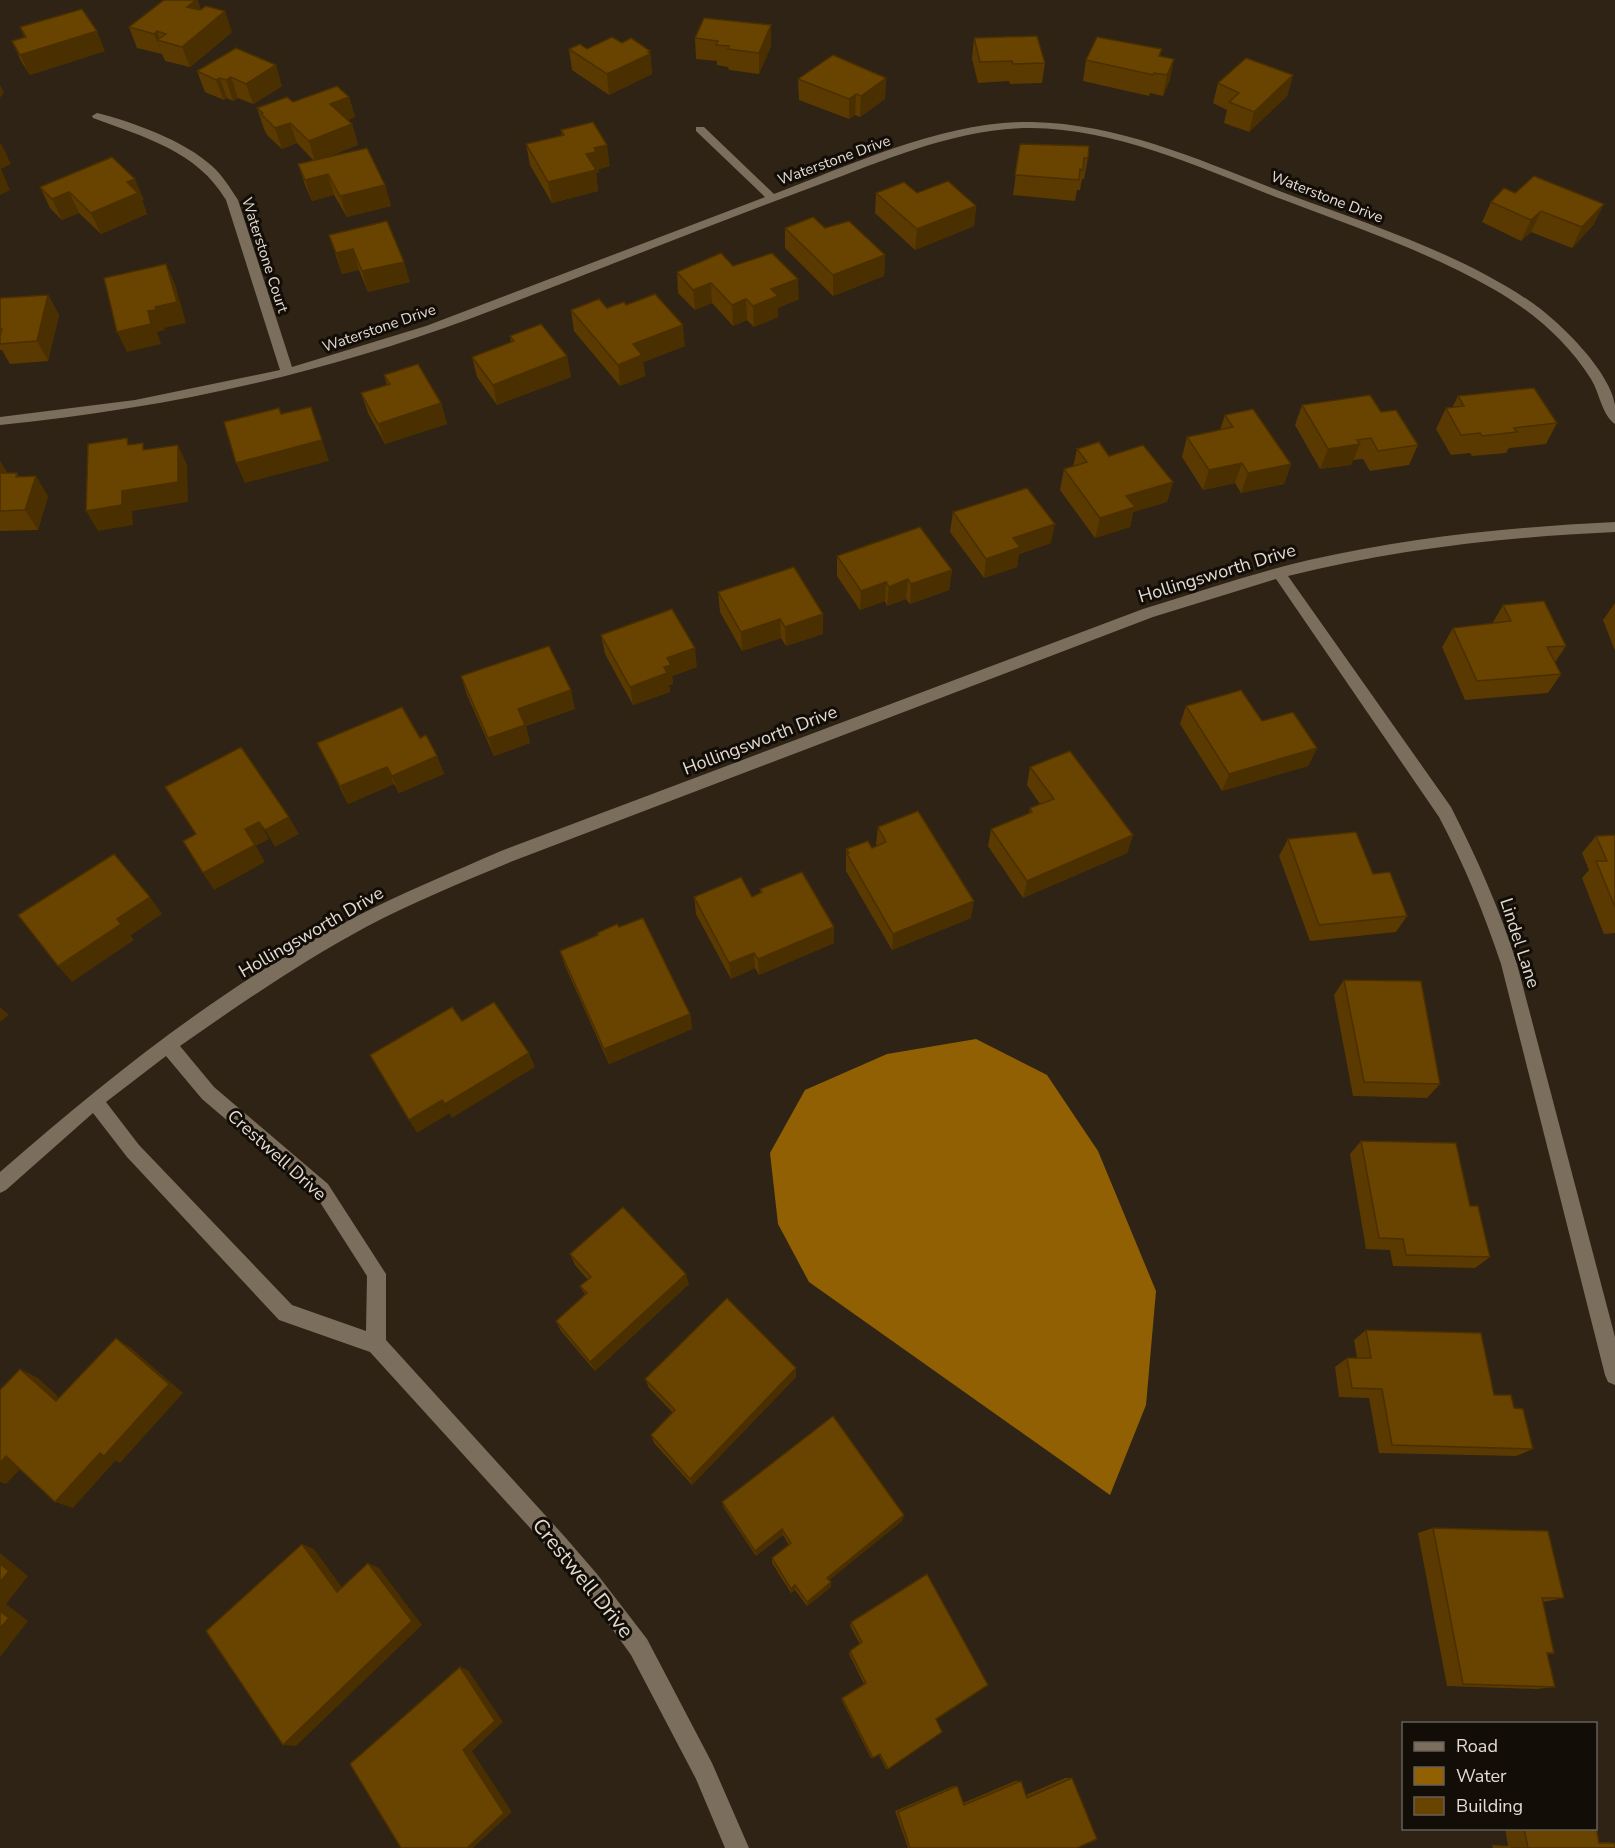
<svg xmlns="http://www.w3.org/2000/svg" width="1615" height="1848" font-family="'Nunito Sans',sans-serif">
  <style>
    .water { fill: #916002 }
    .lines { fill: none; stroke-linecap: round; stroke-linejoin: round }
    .minor { fill: #7b6e5c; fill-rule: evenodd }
    .wall { fill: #5a3a00 }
    .shaded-wall { fill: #4a2f00 }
    .building { fill: #694300; stroke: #4a2f00; stroke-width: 1.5 }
    .labels { text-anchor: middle; stroke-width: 6; stroke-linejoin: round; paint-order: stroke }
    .far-street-label { font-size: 15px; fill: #e3dbd2; stroke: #120d07 }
    .street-label { font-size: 18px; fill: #e3dbd2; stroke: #120d07 }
    .near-street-label { font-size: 21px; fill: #e3dbd2; stroke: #120d07 }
  </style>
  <rect width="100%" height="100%" fill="#2e2314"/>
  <!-- water -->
  <polygon class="water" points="976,1039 1047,1075 1098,1151 1156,1291 1146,1405 1110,1495 809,1282 778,1224 770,1153 805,1090 887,1054"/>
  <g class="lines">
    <!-- minor -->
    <g class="minor">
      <path d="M 97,113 C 133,122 185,141 212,166 C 223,176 230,188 238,200 L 292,367 L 426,326 L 765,197 L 696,131 L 696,127 L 704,127 L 774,194 C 853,164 947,120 1032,122 C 1124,124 1206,163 1290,195 C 1371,225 1459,253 1531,302 C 1559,321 1610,371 1615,405 C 1615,411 1615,418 1615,424 C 1602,415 1600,394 1591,379 C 1567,341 1533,312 1495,290 C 1429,252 1355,227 1284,200 C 1202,169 1120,129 1031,128 C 957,128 886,160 818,185 C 702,228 588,274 472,318 C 319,375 162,409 0,425 L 0,417 L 135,400 L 280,370 L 226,200 C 197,151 144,137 93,118 L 92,116 Z"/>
      <path d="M 1615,522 L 1615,532 C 1505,537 1396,549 1288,576 L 1451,807 C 1477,858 1500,910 1517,964 L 1615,1337 L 1615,1385 L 1608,1382 L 1605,1375 L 1501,964 C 1484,913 1464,864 1439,817 L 1276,579 L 1153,617 L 513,861 C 463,882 413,902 366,927 C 301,962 240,1004 180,1046 L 214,1087 L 328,1184 L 386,1274 L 386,1340 L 565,1537 L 597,1574 L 647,1639 L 712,1763 L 749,1848 L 725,1848 L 696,1779 L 631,1655 L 583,1588 L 551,1551 L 370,1352 L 279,1320 L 127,1157 L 93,1113 L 6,1190 L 0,1193 L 0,1172 C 110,1076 226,983 357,916 C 404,892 453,872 501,851 L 1143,609 C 1198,592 1253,573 1309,560 C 1410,537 1512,527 1615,522 ZM 166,1056 L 202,1099 L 316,1196 L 367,1276 L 366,1331 L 292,1305 L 139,1145 L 106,1102 Z"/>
    </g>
  </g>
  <!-- wall -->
  <g class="wall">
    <polygon points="201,10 232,32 190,67 165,61 162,54 137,48 129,27"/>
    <polygon points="20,27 105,51 30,75 21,61 12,41 24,37"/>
    <polygon points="695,38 771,46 759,74 729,70 728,67 717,65 717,61 696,59"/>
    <polygon points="974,38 1045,63 1042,83 1010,84 1009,81 978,83 972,59"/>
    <polygon points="622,43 650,51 652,74 609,95 572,70 569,49 587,49"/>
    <polygon points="1160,56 1170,80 1163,96 1150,93 1149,96 1083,81 1086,60"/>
    <polygon points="197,71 282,86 253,104 238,98 233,101 227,98 224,100 205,92"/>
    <polygon points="1293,75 1287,96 1249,132 1224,123 1227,110 1213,103 1218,83"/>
    <polygon points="886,78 885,99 860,117 855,115 849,119 799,100 798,79"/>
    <polygon points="349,97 355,117 348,120 352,124 358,145 325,158 385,185 391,206 347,217 334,195 312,201 305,185 298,164 314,161 297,143 282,149 267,135 264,129 257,108 293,102"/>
    <polygon points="561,130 610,166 599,169 599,172 596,173 598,191 552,203 530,165 526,144 562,136"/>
    <polygon points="1020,144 1088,158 1084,179 1082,179 1080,190 1077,190 1075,201 1013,195"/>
    <polygon points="40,187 144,200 142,200 147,214 101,234 79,213 62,220 50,208"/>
    <polygon points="1504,188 1594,224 1572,248 1531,232 1521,241 1482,222 1491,202"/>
    <polygon points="876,193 917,193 976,206 974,226 915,250 875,213"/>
    <polygon points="785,228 825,228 885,255 884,276 833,296 785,248"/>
    <polygon points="329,235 410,282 368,292 359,270 342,274"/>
    <polygon points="733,266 799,299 778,308 778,317 754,327 747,320 733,326 712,303 695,310 678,293 677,272"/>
    <polygon points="48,295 59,315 48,361 10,364 2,350 0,350 0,298"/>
    <polygon points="626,305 685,346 643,362 645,376 620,386 574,331 571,310 607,308"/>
    <polygon points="510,336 567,356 571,377 497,405 477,377 472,357 511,342"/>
    <polygon points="384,375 441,403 447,424 385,444 368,413 361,393 387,385"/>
    <polygon points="1458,396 1557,423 1546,444 1509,448 1506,453 1472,456 1470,453 1451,455 1436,429 1446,408 1452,408"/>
    <polygon points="1302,405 1381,412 1418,445 1409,465 1370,471 1363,459 1353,460 1351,465 1320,469 1295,425"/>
    <polygon points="1225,415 1291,464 1284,484 1241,493 1235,483 1203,490 1182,457 1187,437 1220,430"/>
    <polygon points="1077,449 1109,456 1173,482 1167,502 1133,512 1130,527 1095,538 1060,490 1064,469 1073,467"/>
    <polygon points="0,461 7,473 17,473 19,477 48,496 38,530 0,531"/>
    <polygon points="953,512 1051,543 1019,554 1017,567 984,578 950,532"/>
    <polygon points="837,556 952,570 949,590 910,604 906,599 887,606 885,601 860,610 837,576"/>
    <polygon points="718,592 823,634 786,646 781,638 742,651 720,612"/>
    <polygon points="1615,603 1615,651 1603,620"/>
    <polygon points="1503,605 1566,646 1555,662 1561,674 1548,693 1465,700 1442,647 1453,628 1492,624"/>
    <polygon points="601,635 697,667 672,676 673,684 669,685 670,692 633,705 605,654"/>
    <polygon points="461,676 575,709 526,726 530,743 494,756 467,695"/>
    <polygon points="1186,706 1262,721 1317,748 1308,766 1222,791 1180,724"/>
    <polygon points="420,738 437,756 444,774 399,793 394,784 348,804 317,743"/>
    <polygon points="1030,767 1133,835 1127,853 1023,898 988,846 991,829 1029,813 1030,808 1040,804 1027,785"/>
    <polygon points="878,827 971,918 892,950 846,871 846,849 872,848 877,846 876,844"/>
    <polygon points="1615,835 1615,933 1604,934 1582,878 1589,870 1582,853 1596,836"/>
    <polygon points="1288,839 1373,874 1407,916 1396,932 1310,941 1279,856"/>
    <polygon points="760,889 834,943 759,975 755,968 731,979 696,914 694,897 752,897 760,893"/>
    <polygon points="597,933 690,1014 692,1029 609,1064 565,966 560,951 598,936"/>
    <polygon points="1344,980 1440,1084 1427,1098 1353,1096 1334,995"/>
    <polygon points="1361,1141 1470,1206 1490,1257 1475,1268 1393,1266 1390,1250 1366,1249 1350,1154"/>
    <polygon points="570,1254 689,1284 595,1371 561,1331 556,1321 585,1295 580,1286 588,1280 575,1265"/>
    <polygon points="1366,1330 1494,1395 1514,1408 1533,1449 1516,1456 1379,1453 1369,1398 1339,1397 1335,1367 1347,1358 1357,1358 1354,1340"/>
    <polygon points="796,1377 692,1485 654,1443 651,1435 673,1413 649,1388 645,1379"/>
    <polygon points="722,1502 904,1515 902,1521 829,1580 831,1587 807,1606 795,1590 791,1593 772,1563 772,1558 789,1545 783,1535 756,1556 724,1508"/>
    <polygon points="1433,1528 1564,1598 1543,1602 1554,1653 1547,1654 1555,1687 1536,1689 1447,1686 1418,1533"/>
    <polygon points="851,1622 936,1719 888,1769 886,1769 879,1755 871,1758 841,1699 842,1698 864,1684 849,1654 850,1651 860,1644 850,1626"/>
    <polygon points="1065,1778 1072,1778 1077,1848 908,1848 895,1811 953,1786 957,1786 963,1803 1015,1781 1021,1781 1026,1795"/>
    <polygon points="1505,1828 1596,1828 1599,1842 1615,1843 1615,1848 1493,1848 1492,1845 1508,1846"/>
  </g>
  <!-- shaded-wall -->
  <g class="shaded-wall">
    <polygon points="196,0 198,0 204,20 187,7"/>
    <polygon points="225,11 232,32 190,67 182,47"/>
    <polygon points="771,25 771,46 759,74 759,53"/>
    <polygon points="97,31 105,51 30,75 20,55"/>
    <polygon points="157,31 160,41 157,40 162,54 154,34"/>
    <polygon points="650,51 652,74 609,95 607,74"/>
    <polygon points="1174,59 1170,80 1163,96 1167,75"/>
    <polygon points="276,65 282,86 253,104 246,84"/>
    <polygon points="1293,75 1287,96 1249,132 1254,112"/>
    <polygon points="231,77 238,98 233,101 226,80"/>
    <polygon points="220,78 227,98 224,100 216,80"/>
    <polygon points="886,78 885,99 860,117 861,96"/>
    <polygon points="0,85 4,92 0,98"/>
    <polygon points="856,94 855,115 849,119 849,99"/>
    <polygon points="349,97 355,117 335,125 330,104"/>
    <polygon points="290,123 297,143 282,149 275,128"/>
    <polygon points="352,124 358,145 315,162 309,141"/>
    <polygon points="1,143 11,164 1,169 10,190 0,195 0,144"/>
    <polygon points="607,145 610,166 599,169 599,172 596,173 598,191 552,203 548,182 594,148"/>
    <polygon points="328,174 334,195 312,201 305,180"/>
    <polygon points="135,179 144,200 142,200 147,214 101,234 91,213 127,182"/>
    <polygon points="385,185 391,206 347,217 340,196"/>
    <polygon points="69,192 79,213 62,220 52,199"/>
    <polygon points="1604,204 1594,224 1572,248 1582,227"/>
    <polygon points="976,206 974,226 915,250 917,229"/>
    <polygon points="1541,211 1531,232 1521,241 1531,220"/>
    <polygon points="353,249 359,270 342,274 336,253"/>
    <polygon points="885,255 884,276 833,296 833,275"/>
    <polygon points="404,262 410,282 368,292 362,271"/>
    <polygon points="166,264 175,284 186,323 164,328 165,330 157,332 161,344 127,352 117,332 148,311"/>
    <polygon points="798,279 799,299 778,308 778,317 754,327 753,306 771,289"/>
    <polygon points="711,283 712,303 695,310 693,290"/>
    <polygon points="48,295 59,315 48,361 37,341"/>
    <polygon points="746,299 747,320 733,326 732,305"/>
    <polygon points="683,325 685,346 643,362 645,376 620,386 618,365 633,344"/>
    <polygon points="567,356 571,377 497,405 493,385"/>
    <polygon points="441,403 447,424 385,444 378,424"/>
    <polygon points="311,407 329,461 245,483 236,463"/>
    <polygon points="1360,444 1351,465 1320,469 1328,449"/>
    <polygon points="178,445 187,465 188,502 132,511 133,525 98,531 86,511 122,491"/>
    <polygon points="0,461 10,477 0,487"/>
    <polygon points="1242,463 1235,483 1203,490 1209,470"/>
    <polygon points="1291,464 1284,484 1241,493 1248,473"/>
    <polygon points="36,476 48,496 38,530 25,510"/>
    <polygon points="1173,482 1167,502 1133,512 1130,527 1095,538 1100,518 1126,496"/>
    <polygon points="1055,524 1051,543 1019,554 1017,567 984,578 986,559 1013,538"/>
    <polygon points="952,570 949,590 910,604 911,584"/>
    <polygon points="908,579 906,599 887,606 889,587"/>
    <polygon points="886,582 885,601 860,610 861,591"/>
    <polygon points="823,614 823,634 786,646 785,627"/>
    <polygon points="780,619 781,638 742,651 741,632"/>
    <polygon points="695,648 697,667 672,676 673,684 669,685 670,692 633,705 630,687 664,667 667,658"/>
    <polygon points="571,690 575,709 526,726 530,743 494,756 488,738 518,709"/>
    <polygon points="1317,748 1308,766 1222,791 1229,774"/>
    <polygon points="437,756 444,774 399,793 392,776"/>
    <polygon points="387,767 394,784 348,804 340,786"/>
    <polygon points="289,817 299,834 275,847 265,830"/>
    <polygon points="259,822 269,839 256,846 265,862 214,890 203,873 245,829"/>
    <polygon points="1133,835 1127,853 1023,898 1027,881"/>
    <polygon points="150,897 162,914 130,936 117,919"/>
    <polygon points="974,901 971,918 892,950 893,934"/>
    <polygon points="121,924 134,940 72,982 58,966"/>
    <polygon points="834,927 834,943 759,975 758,959"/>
    <polygon points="754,953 755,968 731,979 729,963"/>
    <polygon points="0,1007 9,1015 0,1022"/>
    <polygon points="690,1014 692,1029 609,1064 604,1049"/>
    <polygon points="529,1053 535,1067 452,1118 445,1104"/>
    <polygon points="442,1100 450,1113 417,1133 409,1120"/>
    <polygon points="686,1274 689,1284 595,1371 590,1362"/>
    <polygon points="116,1338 131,1348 183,1393 120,1463 115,1461 73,1508 55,1502"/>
    <polygon points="796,1368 796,1377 692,1485 690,1479"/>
    <polygon points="20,1369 38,1378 73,1410 56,1401"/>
    <polygon points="6,1456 25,1464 6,1484 0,1482 0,1463"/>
    <polygon points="904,1515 902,1521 827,1582 827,1578"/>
    <polygon points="782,1529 783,1535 756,1556 755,1551"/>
    <polygon points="302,1544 314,1549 349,1597 337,1592"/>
    <polygon points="0,1553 28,1576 6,1604 28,1621 0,1657"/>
    <polygon points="368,1563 379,1568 422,1625 296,1746 283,1745"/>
    <polygon points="831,1582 831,1587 807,1606 807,1602"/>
    <polygon points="795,1585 795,1590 791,1593 791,1589"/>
    <polygon points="460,1667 468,1670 503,1722 472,1751 512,1812 473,1848 467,1848"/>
  </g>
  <!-- building -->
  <g class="building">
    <polygon points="164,0 196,0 187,7 200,10 206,6 225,11 182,47 157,40 166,34 157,31 154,34 129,27"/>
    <polygon points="82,9 97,31 20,55 12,41 26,37 20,27"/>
    <polygon points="704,18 771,25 759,53 728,49 729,46 716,45 718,41 695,38"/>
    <polygon points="1037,36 1045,63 1013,64 1012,61 980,62 974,38"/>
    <polygon points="612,37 622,43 631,38 650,51 648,52 650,54 607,74 569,49 580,44 587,49"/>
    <polygon points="1097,37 1162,49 1159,56 1174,59 1167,75 1154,73 1153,75 1086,60"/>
    <polygon points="236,48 276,65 246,84 231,77 226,80 220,78 216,80 197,71"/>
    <polygon points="833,55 886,78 861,96 856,94 849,99 798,79"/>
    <polygon points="1246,58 1293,75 1254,112 1229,102 1239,93 1218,83"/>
    <polygon points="337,86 349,97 330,104 352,124 309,141 290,123 275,128 261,114 263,113 257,108 287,97 293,102"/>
    <polygon points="593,122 607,145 594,148 596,152 586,154 596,170 548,182 526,144 564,135 561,130"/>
    <polygon points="1020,144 1089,146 1088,158 1084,158 1083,170 1080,169 1079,180 1015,175"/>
    <polygon points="367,148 385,185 340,196 328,174 305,180 298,164"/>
    <polygon points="112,157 135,179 127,182 138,193 91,213 69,192 52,199 40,187"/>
    <polygon points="1534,176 1604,204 1582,227 1541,211 1531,220 1491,202 1504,188 1515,193"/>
    <polygon points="948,181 976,206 917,229 876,193 904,182 917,193"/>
    <polygon points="813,217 825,228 849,221 885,255 833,275 785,228"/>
    <polygon points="387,221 404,262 362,271 353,249 336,253 329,235"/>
    <polygon points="721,253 733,266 772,253 798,279 771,289 778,296 753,306 746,299 732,305 711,283 693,290 677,272"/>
    <polygon points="166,264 177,302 155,307 156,310 148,311 151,324 117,332 104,278"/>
    <polygon points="655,294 683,325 633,344 642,355 618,365 571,310 599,299 607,308 624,302 626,305"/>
    <polygon points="48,295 37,341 0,344 0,336 2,329 0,329 0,298"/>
    <polygon points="541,324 567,356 493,385 472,357 514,341 510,336"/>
    <polygon points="418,364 441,403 378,424 361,393 390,384 384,375"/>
    <polygon points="1534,388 1557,423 1514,428 1517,432 1482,436 1480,433 1461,435 1446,408 1464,406 1458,396"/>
    <polygon points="1370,395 1381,412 1396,410 1418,445 1378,451 1371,438 1357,440 1360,444 1328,449 1302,405"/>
    <polygon points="311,407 322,440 236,463 224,422 279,408 281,414"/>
    <polygon points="1253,409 1291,464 1248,473 1242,463 1209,470 1187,437 1233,427 1225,415"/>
    <polygon points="127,438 128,445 143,443 143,450 178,445 178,482 122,491 122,505 86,511 88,444"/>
    <polygon points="1099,442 1109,456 1143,445 1173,482 1126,496 1135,507 1100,518 1064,469 1087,462 1077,449"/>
    <polygon points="0,473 17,473 16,477 36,476 25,510 0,511"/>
    <polygon points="1027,488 1055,524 1013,538 1020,547 986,559 953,512"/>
    <polygon points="920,527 952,570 911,584 908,579 889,587 886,582 861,591 837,556"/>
    <polygon points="794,567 823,614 785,627 780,619 741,632 718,592"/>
    <polygon points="1544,601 1566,646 1547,647 1561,674 1477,681 1453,628 1511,621 1503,605"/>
    <polygon points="672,609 695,648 667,658 671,665 664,667 667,673 630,687 601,635"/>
    <polygon points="549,646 571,690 518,709 525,725 488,738 461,676"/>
    <polygon points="1241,690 1262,721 1293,712 1317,748 1229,774 1186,706"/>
    <polygon points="402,707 420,738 426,735 437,756 392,776 387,767 340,786 317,743"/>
    <polygon points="241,747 289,817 265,830 259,822 245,829 255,845 203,873 183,841 196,834 165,787"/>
    <polygon points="1070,751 1133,835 1027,881 991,829 1032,812 1030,808 1054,799 1030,767"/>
    <polygon points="918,811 974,901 893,934 847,854 849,853 846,849 868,841 872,848 886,842 878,827"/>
    <polygon points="1356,832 1373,874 1390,872 1407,916 1319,925 1288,839"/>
    <polygon points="1615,835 1615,907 1596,861 1607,861 1596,836"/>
    <polygon points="114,854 150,897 117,919 121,924 58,966 18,915"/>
    <polygon points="802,872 834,927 758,959 754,953 729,963 694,897 741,877 752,897 762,892 760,889"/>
    <polygon points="643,918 690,1014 604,1049 560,951 598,935 597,933 617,924 619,927"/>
    <polygon points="1344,980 1421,981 1440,1084 1364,1082"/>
    <polygon points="494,1002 529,1053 445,1104 442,1100 409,1120 370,1055 452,1007 462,1021"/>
    <polygon points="1361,1141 1456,1143 1470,1206 1478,1206 1490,1257 1406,1255 1403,1239 1379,1238"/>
    <polygon points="623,1207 686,1274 590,1362 556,1321 587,1293 580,1286 591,1277 570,1254"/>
    <polygon points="727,1298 796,1368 690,1479 651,1435 675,1410 645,1379"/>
    <polygon points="1366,1330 1481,1333 1494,1395 1511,1395 1514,1408 1523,1409 1533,1449 1392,1445 1382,1389 1352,1388 1347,1358 1371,1358"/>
    <polygon points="116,1338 169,1384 104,1456 100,1453 55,1502 6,1456 0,1463 0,1390 20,1369 56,1401"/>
    <polygon points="833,1416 904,1515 827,1578 831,1582 807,1602 795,1585 791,1589 772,1558 791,1543 782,1529 755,1551 722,1502"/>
    <polygon points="1433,1528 1548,1531 1564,1598 1542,1598 1554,1653 1547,1653 1555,1687 1463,1684"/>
    <polygon points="302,1544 337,1592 368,1563 412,1621 283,1745 206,1631"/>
    <polygon points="0,1564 9,1571 0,1582"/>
    <polygon points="927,1574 988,1685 936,1719 942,1732 888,1769 880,1754 873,1758 842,1698 866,1683 850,1651 862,1642 851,1622"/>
    <polygon points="0,1611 9,1618 0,1628"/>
    <polygon points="460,1667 495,1721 463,1750 504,1813 467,1848 401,1848 350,1764"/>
    <polygon points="1072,1778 1097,1839 1077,1848 910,1848 898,1812 957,1786 964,1805 1021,1781 1027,1798"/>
    <polygon points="1596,1825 1599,1843 1615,1843 1615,1848 1511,1848 1528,1848 1524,1828 1596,1828"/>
  </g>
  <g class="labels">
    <!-- far-street labels -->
    <g class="far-street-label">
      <text transform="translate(834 160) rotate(-20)" y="5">Waterstone Drive</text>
      <text transform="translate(1327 197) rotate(21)" y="5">Waterstone Drive</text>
      <text transform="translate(265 255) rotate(72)" y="5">Waterstone Court</text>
      <text transform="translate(379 328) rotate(-19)" y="5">Waterstone Drive</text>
    </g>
    <!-- street labels -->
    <g class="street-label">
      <text transform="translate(1217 573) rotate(-17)" y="6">Hollingsworth Drive</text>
      <text transform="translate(760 740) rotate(-21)" y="6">Hollingsworth Drive</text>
      <text transform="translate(311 932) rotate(-30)" y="6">Hollingsworth Drive</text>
      <text transform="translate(1520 943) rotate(72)" y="6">Lindel Lane</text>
      <text transform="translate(277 1155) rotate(42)" y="6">Crestwell Drive</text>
    </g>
    <!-- near-street labels -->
    <g class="near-street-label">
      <text transform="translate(583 1578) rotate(51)" y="7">Crestwell Drive</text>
    </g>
  </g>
  <!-- legend -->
  <rect x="1402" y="1722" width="195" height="108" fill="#120d07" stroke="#665f58" stroke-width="1.5"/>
  <rect x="1414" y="1742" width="30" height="9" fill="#7b6e5c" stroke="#665f58" stroke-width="1.5"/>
  <text x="1456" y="1752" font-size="18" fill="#e3dbd2">Road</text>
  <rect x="1414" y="1767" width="30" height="18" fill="#916002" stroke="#665f58" stroke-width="1.5"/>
  <text x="1456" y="1782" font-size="18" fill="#e3dbd2">Water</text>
  <rect x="1414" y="1797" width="30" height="18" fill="#694300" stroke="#665f58" stroke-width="1.5"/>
  <text x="1456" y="1812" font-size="18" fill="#e3dbd2">Building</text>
</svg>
